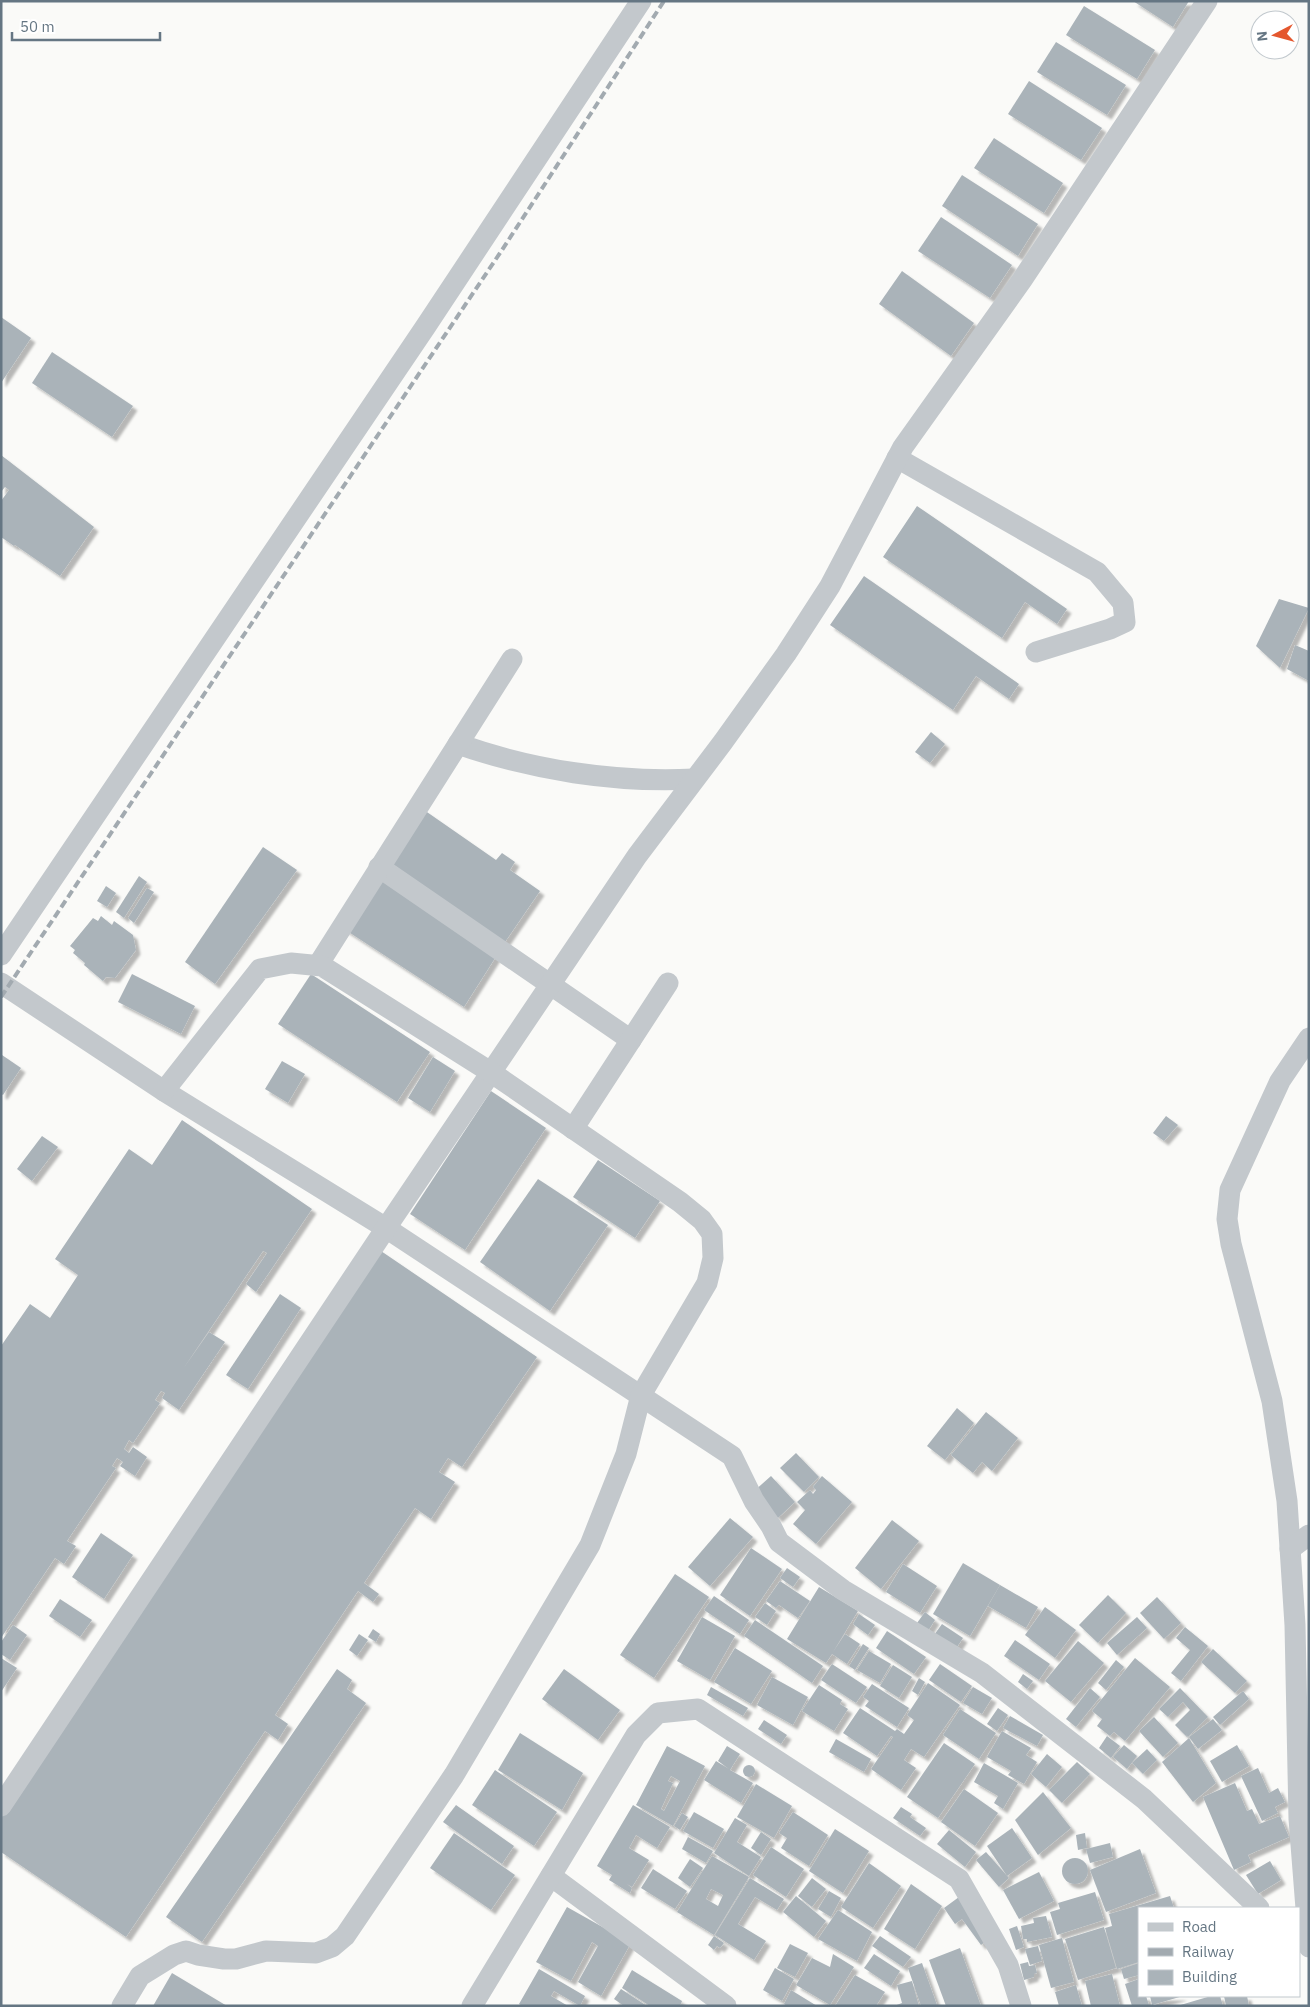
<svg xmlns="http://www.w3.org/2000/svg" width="1310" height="2007" font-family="'IBM Plex Sans',sans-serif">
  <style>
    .building { fill: #aab3b9; fill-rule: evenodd; filter: url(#shadow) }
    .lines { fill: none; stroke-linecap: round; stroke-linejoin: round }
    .minor { stroke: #c3c8cc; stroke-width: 21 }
    .rail { stroke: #a2aab0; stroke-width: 4; stroke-dasharray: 8 4; stroke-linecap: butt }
  </style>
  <defs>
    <filter id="shadow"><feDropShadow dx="4.5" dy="4.5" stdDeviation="1" flood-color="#0004"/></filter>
  </defs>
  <rect width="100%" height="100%" fill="#fafaf8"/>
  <!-- building -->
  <g class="building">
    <polygon points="1133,1 1189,1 1173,27"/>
    <polygon points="1084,6 1155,50 1137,79 1066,35"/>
    <polygon points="1056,42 1126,85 1107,115 1037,72"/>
    <polygon points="1029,81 1102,128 1081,160 1008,114"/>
    <polygon points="994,138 1063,183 1044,213 974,168"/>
    <polygon points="962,175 1038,224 1018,256 942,206"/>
    <polygon points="941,217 1012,265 990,298 918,251"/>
    <polygon points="902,271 974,323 951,356 879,304"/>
    <polygon points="1,317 31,338 1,383"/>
    <polygon points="52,352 133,406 112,437 32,383"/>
    <polygon points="1,455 94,527 60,576 15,545 14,546 1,537 1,501 9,490 5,487 1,492"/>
    <polygon points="917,506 1067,609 1057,624 1025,602 1002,638 883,557"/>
    <polygon points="864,576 1019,684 1009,699 976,676 953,710 830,625"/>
    <polygon points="1279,599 1309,608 1280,668 1256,646"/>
    <polygon points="1295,645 1309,651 1309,681 1287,669"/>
    <polygon points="931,732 945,744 930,763 915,752"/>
    <polygon points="424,810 496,860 502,853 515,862 510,870 540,891 505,942 388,861"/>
    <polygon points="263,847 297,870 215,984 185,962"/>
    <polygon points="139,876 147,882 124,918 116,912"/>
    <polygon points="377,877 497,955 464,1007 344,929"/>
    <polygon points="106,886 116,893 107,907 97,901"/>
    <polygon points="147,888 154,892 134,923 128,918"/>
    <polygon points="101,916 112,925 114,921 133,935 136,950 115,978 106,977 103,981 84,965 85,963 73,953 75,950 70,946 93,918 98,921"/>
    <polygon points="132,974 195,1006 181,1034 118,1002"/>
    <polygon points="311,974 430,1052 397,1102 278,1024"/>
    <polygon points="2,1055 21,1068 3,1095 1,1094"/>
    <polygon points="433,1057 455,1071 430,1112 408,1098"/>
    <polygon points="282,1061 305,1074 288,1103 265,1089"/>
    <polygon points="491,1091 546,1128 465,1250 410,1214"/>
    <polygon points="1166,1116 1178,1125 1164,1141 1153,1133"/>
    <polygon points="182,1120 312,1209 256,1292 246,1284 267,1253 263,1251 183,1369 209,1332 225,1342 179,1410 162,1398 165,1393 161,1391 155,1400 160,1403 133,1443 129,1440 124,1449 129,1453 133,1447 147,1457 135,1476 120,1466 123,1462 117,1458 112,1466 116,1468 67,1541 76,1546 64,1564 55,1558 1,1638 1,1346 30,1304 50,1318 78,1275 55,1259 129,1149 152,1165"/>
    <polygon points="42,1136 58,1147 32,1181 17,1169"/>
    <polygon points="598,1160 660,1201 635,1238 573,1197"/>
    <polygon points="538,1179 608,1225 550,1311 480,1262"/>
    <polygon points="378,1249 537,1357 462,1467 448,1458 439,1472 455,1482 431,1519 415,1508 364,1583 379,1594 373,1602 358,1591 275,1715 288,1724 278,1740 265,1731 126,1937 1,1852 1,1809"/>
    <polygon points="280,1294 301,1308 248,1389 226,1375"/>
    <polygon points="957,1408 974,1423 945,1460 927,1446"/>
    <polygon points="986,1412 1018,1438 992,1471 982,1462 973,1473 951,1455"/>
    <polygon points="796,1453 819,1477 804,1492 780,1468"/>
    <polygon points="771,1476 795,1502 778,1518 753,1492"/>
    <polygon points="822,1476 852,1502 816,1544 793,1524 805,1510 797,1502 810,1490 813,1494 816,1490 813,1487"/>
    <polygon points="730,1518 753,1537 710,1586 688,1567"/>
    <polygon points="892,1520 919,1541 881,1589 855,1568"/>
    <polygon points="101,1533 133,1555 104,1599 72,1577"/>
    <polygon points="751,1548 782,1569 750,1616 720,1595"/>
    <polygon points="963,1563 1000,1585 970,1636 933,1614"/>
    <polygon points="903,1564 937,1586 920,1613 886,1592"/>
    <polygon points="787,1568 800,1577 793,1587 780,1578"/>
    <polygon points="675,1574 709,1597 654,1678 620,1655"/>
    <polygon points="780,1581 810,1601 798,1618 779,1605 776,1608 766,1601"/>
    <polygon points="1000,1585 1038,1607 1026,1628 988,1606"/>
    <polygon points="819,1587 858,1611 833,1652 845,1634 860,1644 847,1664 832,1654 826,1663 787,1639"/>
    <polygon points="1108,1595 1126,1613 1098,1643 1079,1625"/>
    <polygon points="714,1596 749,1620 740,1634 704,1610"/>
    <polygon points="1157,1597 1181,1623 1164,1639 1140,1613"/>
    <polygon points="60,1599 92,1620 80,1637 49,1616"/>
    <polygon points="765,1603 776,1611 767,1625 755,1617"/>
    <polygon points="1045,1607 1076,1630 1055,1658 1025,1635"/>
    <polygon points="925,1612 935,1620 928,1631 917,1623"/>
    <polygon points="859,1614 875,1625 868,1635 853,1624"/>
    <polygon points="702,1617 735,1636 710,1680 677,1661"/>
    <polygon points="1137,1617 1147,1628 1117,1655 1107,1643"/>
    <polygon points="755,1620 823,1666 812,1683 744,1636"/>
    <polygon points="942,1624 963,1638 955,1650 934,1635"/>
    <polygon points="13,1625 27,1635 10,1660 1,1654 1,1642"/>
    <polygon points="1185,1627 1208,1646 1181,1681 1171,1673 1190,1650 1176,1638"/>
    <polygon points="373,1629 380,1634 376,1642 368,1637"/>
    <polygon points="887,1631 926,1657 914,1674 876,1648"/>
    <polygon points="359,1634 368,1640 357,1656 349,1650"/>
    <polygon points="1015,1640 1050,1664 1039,1680 1004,1656"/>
    <polygon points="1078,1641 1104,1663 1071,1702 1045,1681"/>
    <polygon points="863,1644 869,1648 855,1670 849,1666"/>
    <polygon points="735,1648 772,1671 751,1704 714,1682"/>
    <polygon points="1213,1649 1247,1681 1235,1693 1201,1662"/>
    <polygon points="869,1651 891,1664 880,1683 857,1670"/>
    <polygon points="1,1658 17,1668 1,1692"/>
    <polygon points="1135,1658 1170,1687 1125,1741 1114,1732 1110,1736 1097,1726 1102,1719 1092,1711"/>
    <polygon points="1116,1660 1124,1667 1106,1690 1098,1683"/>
    <polygon points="832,1664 867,1687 856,1703 821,1680"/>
    <polygon points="940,1664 972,1686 961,1702 929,1680"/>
    <polygon points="893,1665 912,1677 899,1698 880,1686"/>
    <polygon points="337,1669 352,1680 347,1689 366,1703 202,1942 166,1917"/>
    <polygon points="564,1669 620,1710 598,1740 542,1699"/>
    <polygon points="1023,1674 1033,1681 1027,1689 1018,1682"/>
    <polygon points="772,1677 808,1697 793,1725 757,1705"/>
    <polygon points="919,1678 925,1682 918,1695 912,1691"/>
    <polygon points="928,1683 960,1705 924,1757 911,1749 904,1760 916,1768 901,1790 871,1769 893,1737 891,1736 877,1756 843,1733 860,1708 895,1731 897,1729 904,1734 914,1720 907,1715"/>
    <polygon points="872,1684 909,1708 897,1727 865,1706 869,1701 863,1697"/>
    <polygon points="819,1685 842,1700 840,1704 848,1709 834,1731 802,1711"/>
    <polygon points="711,1687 748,1708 743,1716 707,1695"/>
    <polygon points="973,1687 992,1698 982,1714 963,1703"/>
    <polygon points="1090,1688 1100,1697 1076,1727 1066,1719"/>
    <polygon points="1180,1688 1208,1717 1188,1737 1186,1734 1188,1738 1175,1725 1190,1710 1183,1702 1168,1717 1159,1709"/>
    <polygon points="1243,1691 1249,1699 1220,1725 1213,1717"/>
    <polygon points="998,1708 1008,1715 997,1731 987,1724"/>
    <polygon points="960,1709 996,1733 979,1759 943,1735"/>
    <polygon points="1010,1716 1043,1735 1037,1746 1003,1728"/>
    <polygon points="1154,1717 1178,1743 1163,1757 1139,1731"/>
    <polygon points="1213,1719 1222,1730 1198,1749 1189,1737"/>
    <polygon points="764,1720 787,1735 781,1744 758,1729"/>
    <polygon points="1002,1731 1031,1748 1026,1755 1037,1762 1024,1784 1008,1775 1011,1771 987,1757"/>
    <polygon points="520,1733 583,1773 562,1810 498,1770"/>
    <polygon points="1107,1736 1120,1746 1111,1758 1099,1748"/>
    <polygon points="1189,1738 1216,1783 1193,1802 1162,1762"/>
    <polygon points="836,1739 871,1759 864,1772 829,1752"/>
    <polygon points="944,1743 975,1764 938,1818 907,1797"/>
    <polygon points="1124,1745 1137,1756 1127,1769 1113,1757"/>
    <polygon points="1237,1745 1249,1766 1222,1782 1210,1761"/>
    <path d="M 667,1746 L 705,1766 L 673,1826 L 636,1805 ZM 671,1776 L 680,1781 L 664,1811 L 661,1809 L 673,1783 L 668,1781 Z"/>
    <polygon points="727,1746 740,1754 730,1770 753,1783 741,1803 704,1780 716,1761 729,1769 718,1761"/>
    <polygon points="1147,1749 1157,1760 1143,1774 1132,1763"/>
    <polygon points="1047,1754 1062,1767 1046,1787 1031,1774"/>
    <polygon points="1077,1762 1090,1774 1062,1803 1049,1790"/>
    <polygon points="984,1763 1018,1783 1003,1809 994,1803 998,1796 974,1782"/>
    <circle cx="749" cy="1771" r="6"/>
    <polygon points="1258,1768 1269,1793 1278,1788 1285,1802 1275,1807 1278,1813 1262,1821 1241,1776"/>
    <polygon points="495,1770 557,1812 534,1846 472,1805"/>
    <polygon points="1235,1783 1247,1811 1252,1809 1259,1824 1280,1816 1289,1837 1248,1855 1251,1862 1234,1870 1203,1797"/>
    <polygon points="756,1784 792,1806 774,1838 737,1817"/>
    <polygon points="964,1789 998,1813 975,1846 941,1822"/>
    <polygon points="1043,1792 1071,1828 1038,1855 1015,1820"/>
    <polygon points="456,1805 514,1846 502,1864 443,1822"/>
    <polygon points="633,1805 670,1827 657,1848 636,1835 629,1848 649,1860 632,1887 627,1884 632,1888 630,1893 609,1880 612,1875 597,1866"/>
    <polygon points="901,1807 912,1814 910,1817 926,1828 920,1836 893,1818"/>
    <polygon points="694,1812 724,1829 713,1848 683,1831"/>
    <polygon points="793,1812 828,1835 809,1866 781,1848 787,1838 779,1833"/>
    <polygon points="682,1813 688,1817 680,1830 674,1826"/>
    <polygon points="735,1818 747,1825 737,1842 761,1857 749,1876 714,1853"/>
    <polygon points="1012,1828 1032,1858 1007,1876 987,1846"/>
    <polygon points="835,1829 869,1851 843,1893 809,1871"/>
    <polygon points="949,1830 976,1852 965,1867 937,1844"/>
    <polygon points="761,1832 771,1839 761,1855 751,1848"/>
    <polygon points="454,1833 515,1875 491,1910 430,1868"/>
    <polygon points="1085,1833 1087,1848 1078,1850 1076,1835"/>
    <polygon points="688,1837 713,1851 706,1863 682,1849"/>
    <polygon points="1110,1843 1113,1857 1090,1863 1086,1849"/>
    <polygon points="771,1847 804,1869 786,1897 753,1875"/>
    <polygon points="1140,1849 1156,1893 1106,1912 1090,1870"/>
    <polygon points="986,1852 1009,1878 999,1887 976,1860"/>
    <path d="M 712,1856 L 749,1877 L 714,1935 L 677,1912 ZM 711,1889 L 723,1895 L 718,1906 L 706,1899 Z"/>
    <circle cx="1075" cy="1871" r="13"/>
    <polygon points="690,1859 703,1868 690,1887 678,1878"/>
    <polygon points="1270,1861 1281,1880 1258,1894 1246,1875"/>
    <polygon points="869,1863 901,1886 873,1928 841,1907"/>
    <polygon points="653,1869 687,1891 675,1909 641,1888"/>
    <polygon points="1039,1872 1054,1901 1019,1919 1003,1890"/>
    <polygon points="750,1878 784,1899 777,1910 755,1897 738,1924 766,1941 754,1960 715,1935"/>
    <polygon points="812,1878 826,1889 812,1907 798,1896"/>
    <polygon points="911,1884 942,1906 915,1949 884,1929"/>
    <polygon points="829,1891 841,1898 831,1917 818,1909"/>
    <polygon points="1095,1892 1104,1920 1057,1935 1050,1912 1060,1909 1058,1903"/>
    <polygon points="796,1896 826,1921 814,1937 783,1912"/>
    <polygon points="1170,1896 1174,1908 1139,1908 1139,1962 1117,1969 1105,1928 1112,1926 1109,1914"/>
    <polygon points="959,1897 989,1939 981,1945 962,1919 955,1924 944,1908"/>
    <polygon points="567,1907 631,1943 601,1996 578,1982 598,1946 592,1942 571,1981 536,1962"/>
    <polygon points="838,1910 872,1932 857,1961 818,1939"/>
    <polygon points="1046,1916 1052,1937 1027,1942 1027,1939 1023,1939 1021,1926 1034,1923 1033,1918"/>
    <polygon points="1017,1926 1024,1947 1016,1950 1009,1929"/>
    <polygon points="1104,1927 1116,1968 1078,1980 1065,1939"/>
    <polygon points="714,1936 724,1943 720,1948 717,1946 714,1950 708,1945"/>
    <polygon points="880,1936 911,1957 903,1967 872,1946"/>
    <polygon points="1062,1938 1074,1982 1051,1988 1039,1945"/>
    <polygon points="790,1944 808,1953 795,1977 777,1968"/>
    <polygon points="1038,1946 1042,1961 1030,1965 1025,1949"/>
    <polygon points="960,1948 981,2006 946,2006 929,1960"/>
    <polygon points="833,1954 854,1967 830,2005 796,1985 812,1958 830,1967"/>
    <polygon points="874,1954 900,1971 891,1986 864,1968"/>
    <polygon points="1028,1962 1029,1966 1035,1965 1037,1973 1034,1974 1034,1977 1024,1980 1020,1964"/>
    <polygon points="922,1963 937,2005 936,2006 921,2006 908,1968"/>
    <polygon points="1139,1963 1139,1975 1124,1979 1121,1969"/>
    <polygon points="775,1968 794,1979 782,2001 763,1990"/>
    <polygon points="539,1969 585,1996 580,2006 554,1991 551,1996 568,2006 522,2006 519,2004"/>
    <polygon points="632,1970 682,2001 680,2006 650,2006 622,1988"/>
    <polygon points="172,1973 227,2006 153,2006"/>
    <polygon points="1112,1974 1120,2006 1091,2006 1085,1981"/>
    <polygon points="855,1975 885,1992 876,2006 835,2006"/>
    <polygon points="1139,1979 1139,1996 1146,1996 1149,2005 1132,2006 1125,1984"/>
    <polygon points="912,1981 919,2006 894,2006 902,2003 897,1985"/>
    <polygon points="1076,1985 1082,2006 1059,2006 1055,1992"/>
    <polygon points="621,1989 647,2006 624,2006 614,1999"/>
    <polygon points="791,1990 817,2006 787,2006 784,2004"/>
    <polygon points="1150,1996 1183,1996 1152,2005"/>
    <polygon points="1211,1996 1220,1996 1223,2006 1177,2006"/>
    <polygon points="1224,1996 1247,1996 1249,2006 1226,2006"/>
  </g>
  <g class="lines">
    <!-- minor -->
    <g class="minor">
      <polyline points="897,458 1097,572 1123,603 1125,622 1110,629 1036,652"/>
      <path d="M 458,744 C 532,770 615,783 694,779"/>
      <polyline points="379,867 631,1040"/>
      <polyline points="1,955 426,326 641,1"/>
      <polyline points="318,965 512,659"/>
      <polyline points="1,983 164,1091 386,1228 732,1456 754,1501 771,1526 779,1542 843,1590 982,1673 1144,1799 1259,1908"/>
      <polyline points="1309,1038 1280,1081 1230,1190 1227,1219 1231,1244 1272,1401 1287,1501 1295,1625 1299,1819 1309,1947"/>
      <polyline points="573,1129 668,983"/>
      <polyline points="1290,1549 1309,1535"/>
      <polyline points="1,1806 386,1228 637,856 723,742 786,654 830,586 903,447 1022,280 1207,1"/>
      <polyline points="551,1876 726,2006"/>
      <polyline points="122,2006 140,1976 174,1955 186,1951 198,1955 224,1959 236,1959 266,1951 316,1953 332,1947 345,1936 454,1775 590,1545 626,1454 641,1395 707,1283 713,1258 712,1234 702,1220 680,1202 492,1073 322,966 291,963 260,969 164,1091"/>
      <polyline points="472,2006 636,1735 658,1713 698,1709 959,1879 1008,1965 1021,2006"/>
    </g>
    <!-- rail -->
    <polyline class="rail" points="1,997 502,250 664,1"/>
  </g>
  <!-- border -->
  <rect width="1310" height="2007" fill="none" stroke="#657683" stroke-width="5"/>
  <!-- legend -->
  <rect x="1138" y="1907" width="162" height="90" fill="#ffffff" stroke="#c1c8cd"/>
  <rect x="1148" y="1923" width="25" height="8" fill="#c3c8cc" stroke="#c1c8cd"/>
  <text x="1182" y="1932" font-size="15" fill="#657683">Road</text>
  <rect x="1148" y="1948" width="25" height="8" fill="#a2aab0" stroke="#c1c8cd"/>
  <text x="1182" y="1957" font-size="15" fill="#657683">Railway</text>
  <rect x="1148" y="1970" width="25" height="15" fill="#aab3b9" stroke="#c1c8cd"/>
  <text x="1182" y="1982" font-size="15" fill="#657683">Building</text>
  <!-- north arrow -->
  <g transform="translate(1275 35) rotate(264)"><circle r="24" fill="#ffffff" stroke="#c1c8cd"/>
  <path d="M0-4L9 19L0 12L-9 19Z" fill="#e4572e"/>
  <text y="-8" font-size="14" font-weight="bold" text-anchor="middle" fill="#657683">N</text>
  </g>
  <!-- scale -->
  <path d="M12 32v8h148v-8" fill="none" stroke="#657683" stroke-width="2.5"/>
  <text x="20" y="32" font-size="15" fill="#657683" stroke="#ffffff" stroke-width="4" paint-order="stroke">50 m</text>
</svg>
